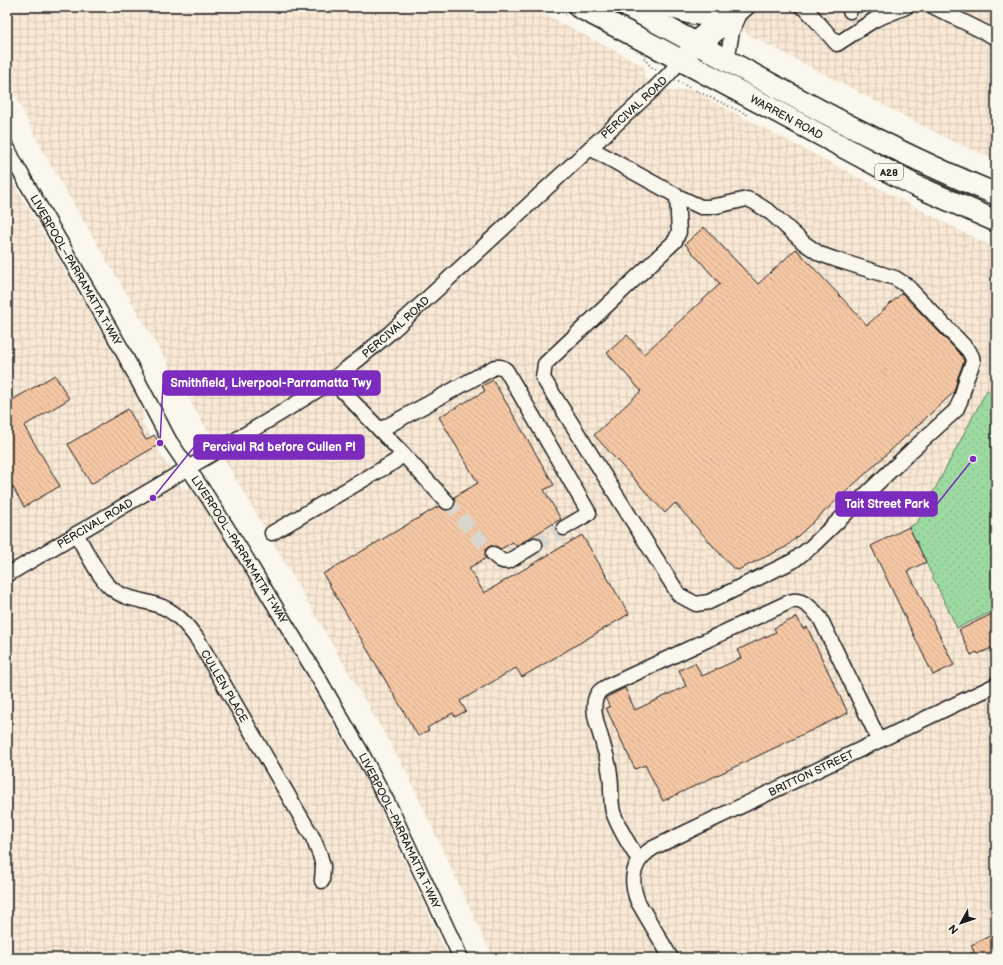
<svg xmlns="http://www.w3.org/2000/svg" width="1003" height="965" font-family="'Balsamiq Sans',sans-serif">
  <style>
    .industrial { fill: url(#industrial-grid) }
    .park { fill: url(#park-dots); stroke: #5c7b5f }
    .building { fill: url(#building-back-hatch); stroke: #1c1c1c }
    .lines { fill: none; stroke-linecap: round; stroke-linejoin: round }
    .minor-tunnel { stroke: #dad6cd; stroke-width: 14; stroke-dasharray: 14 7; stroke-linecap: butt }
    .minor-casing { stroke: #1c1c1c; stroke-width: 17 }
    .highway-casing { stroke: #1c1c1c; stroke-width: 24 }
    .path { stroke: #1c1c1c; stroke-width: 1.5; stroke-dasharray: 1 3; stroke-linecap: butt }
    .minor { stroke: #fbf7ec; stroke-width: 14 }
    .highway { stroke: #fbf7ec; stroke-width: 21 }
    .labels { text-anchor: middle; stroke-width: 4; stroke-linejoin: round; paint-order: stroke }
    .shield { fill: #fbf7ec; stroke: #5f5e5a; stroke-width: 1 }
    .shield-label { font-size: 10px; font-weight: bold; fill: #1c1c1c }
    .street-label { font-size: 11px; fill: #1c1c1c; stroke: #fbf7ec }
    .leader { fill: none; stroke: #7b2cbf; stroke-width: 1.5 }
    .callout-dot { fill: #7b2cbf; stroke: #fbf7ec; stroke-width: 1.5 }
    .callout { fill: #7b2cbf; stroke: #7b2cbf; stroke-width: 1.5 }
    .callout-label { font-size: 12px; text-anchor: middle; font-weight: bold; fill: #fff }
  </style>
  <defs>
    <pattern id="industrial-grid" width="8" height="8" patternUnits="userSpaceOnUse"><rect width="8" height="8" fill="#f9e9d6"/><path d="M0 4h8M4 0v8" fill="none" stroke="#d5c7b7"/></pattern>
    <pattern id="park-dots" width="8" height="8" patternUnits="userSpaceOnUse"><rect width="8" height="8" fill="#9ddaa2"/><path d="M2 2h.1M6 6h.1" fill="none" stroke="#87ba8b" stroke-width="1.8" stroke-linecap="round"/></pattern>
    <pattern id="building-back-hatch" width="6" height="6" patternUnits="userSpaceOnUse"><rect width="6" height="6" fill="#f5c7a4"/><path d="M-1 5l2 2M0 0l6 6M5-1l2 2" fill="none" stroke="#d1aa8d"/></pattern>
  </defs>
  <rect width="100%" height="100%" fill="#fbf7ec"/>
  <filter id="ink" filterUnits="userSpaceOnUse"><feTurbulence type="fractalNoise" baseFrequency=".025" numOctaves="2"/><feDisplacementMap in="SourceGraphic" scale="8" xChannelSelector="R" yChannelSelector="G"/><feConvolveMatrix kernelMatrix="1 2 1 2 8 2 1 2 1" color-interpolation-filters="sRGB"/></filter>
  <g filter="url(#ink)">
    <!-- industrial -->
    <g class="industrial">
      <polygon points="7,7 531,7 644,66 644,78 672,92 689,89 996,249 996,395 987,390 917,523 909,528 957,628 996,610 996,958 493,958 405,769 226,462 47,159 7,79"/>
      <polygon points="694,7 996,7 996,160 950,140 698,8"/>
      <polygon points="7,172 130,381 145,418 142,421 163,458 182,488 192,487 200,497 293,653 369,785 449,958 7,958"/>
    </g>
    <!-- park -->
    <polygon class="park" points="987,390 996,395 996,610 957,628 909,527 917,523"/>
    <!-- building -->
    <g class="building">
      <polygon points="704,227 758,284 796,249 867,325 902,293 962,356 964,361 958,377 954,392 786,547 738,570 733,568 728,563 675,503 665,513 594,435 641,391 607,353 627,335 644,354 720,284 685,244"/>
      <polygon points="55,375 69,399 24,426 60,486 24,507 7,477 7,403"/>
      <polygon points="493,380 554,485 544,490 561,519 516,546 513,542 501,549 495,546 490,546 486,549 485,552 486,558 469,568 484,593 582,535 629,614 522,677 516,668 460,701 466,711 455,717 453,713 427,728 429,730 418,736 323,574 439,506 445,510 448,510 452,508 455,504 455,501 454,497 478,483 439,417 485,391 482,386"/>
      <polygon points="128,409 146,440 154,435 160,444 91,484 68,444"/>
      <polygon points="909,527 926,562 908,571 954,665 933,675 871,546"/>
      <polygon points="996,612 996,646 978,654 977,652 971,655 959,630"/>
      <polygon points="797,617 803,629 807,627 848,713 663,801 645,765 635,769 606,708 610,707 605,698 625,688 635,710 686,686 679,670 695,663 702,676 741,658 737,650 776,632 774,628"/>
      <polygon points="996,933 996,958 961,958 974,952 971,945"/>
    </g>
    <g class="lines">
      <!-- minor-tunnel -->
      <g class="minor-tunnel">
        <polyline points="447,502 493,554"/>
        <polyline points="535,545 564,528"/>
      </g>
      <defs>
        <g id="minor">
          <polyline points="661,7 688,16 701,18 721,16"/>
          <polyline points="802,7 807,10 837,44 874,20 906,7"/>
          <polyline points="849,7 850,11"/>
          <polyline points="934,7 996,38"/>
          <polyline points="696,50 702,47 748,7"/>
          <polyline points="727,61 732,31 739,16"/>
          <path id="s1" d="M 7,147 L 15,163 L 121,348 L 169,440 L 207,496 L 243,553 L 319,679 L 360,750 L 391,809 L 461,958"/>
          <polyline points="590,148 677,196 701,207 709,207 721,205 747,199 754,202 771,213 804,243 820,254 834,259 895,278 906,285 911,290 969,351 972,357 973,362 966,380 961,399 956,410 912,450 811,547 793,561 709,602 696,604 679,595 543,378 545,364 675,241 679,232 677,196"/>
          <polyline points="332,380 403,454 447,502"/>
          <path d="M 380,430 L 495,367 C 500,366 502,367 506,370 L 589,513 L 586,515 L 564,528"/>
          <polyline points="272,533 394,462 403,454"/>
          <path id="s2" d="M 76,534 C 86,550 98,577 111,588 C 125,600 141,599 157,605 C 175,610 187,625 198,640 L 313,838 L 320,855 L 323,866 L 322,881"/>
          <path d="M 493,554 C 499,559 502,563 509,561 L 535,545"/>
          <path id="s3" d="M 7,575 L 276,416 L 324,386 L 359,359 L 391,332 L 654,89 L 668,75 L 681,60 L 692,41 L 731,7"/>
          <path d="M 639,860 C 629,845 619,829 613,812 C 610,800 612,787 610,775 C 609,766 607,757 604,748 C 601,734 589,709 597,695 C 599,691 602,689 606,687 L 787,603 C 789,602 791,601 793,601 C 803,599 815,611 820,618 L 879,740"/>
          <path id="s4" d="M 671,958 L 638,902 C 629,880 632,861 653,848 L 996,685"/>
        </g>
        <g id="highway">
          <path id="s5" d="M 579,7 L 660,49 L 914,185 L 996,221"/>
          <path d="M 628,7 C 750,71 868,142 996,194"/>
        </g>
      </defs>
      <!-- minor casing -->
      <use href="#minor" class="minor-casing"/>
      <!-- highway casing -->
      <use href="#highway" class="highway-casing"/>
      <!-- path -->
      <g class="path">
        <polyline points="551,7 566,14"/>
        <polyline points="644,58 651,67 657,70"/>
        <polyline points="678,81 688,87 748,115"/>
      </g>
      <!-- minor -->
      <use href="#minor" class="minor"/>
      <!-- highway -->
      <use href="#highway" class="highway"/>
    </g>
  </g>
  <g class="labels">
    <!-- shield labels -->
    <rect class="shield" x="875" y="164" width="28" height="16" rx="3"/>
    <g class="shield-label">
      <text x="889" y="176">A28</text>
    </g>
    <!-- street labels -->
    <g class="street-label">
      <text dy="4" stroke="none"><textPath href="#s3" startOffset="786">PERCIVAL ROAD</textPath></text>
      <text dy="4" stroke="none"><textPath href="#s5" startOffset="235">WARREN ROAD</textPath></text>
      <text dy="4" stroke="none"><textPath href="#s1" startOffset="141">LIVERPOOL–PARRAMATTA T-WAY</textPath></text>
      <text dy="4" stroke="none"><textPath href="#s3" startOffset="462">PERCIVAL ROAD</textPath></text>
      <text dy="4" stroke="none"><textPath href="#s3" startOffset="102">PERCIVAL ROAD</textPath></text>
      <text dy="4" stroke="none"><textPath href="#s1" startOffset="465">LIVERPOOL–PARRAMATTA T-WAY</textPath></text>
      <text dy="4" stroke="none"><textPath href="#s2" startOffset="222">CULLEN PLACE</textPath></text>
      <text dy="4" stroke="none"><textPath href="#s4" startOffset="302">BRITTON STREET</textPath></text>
      <text dy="4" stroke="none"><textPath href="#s1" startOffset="789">LIVERPOOL–PARRAMATTA T-WAY</textPath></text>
    </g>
  </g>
  <!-- callouts -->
  <path class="leader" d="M160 443L163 383M153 498L194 447M973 459L937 504"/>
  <g class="callout-dot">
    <circle cx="160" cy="443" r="4"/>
    <circle cx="153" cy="498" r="4"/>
    <circle cx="973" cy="459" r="4"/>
  </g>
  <g class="callout">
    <rect x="163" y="371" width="217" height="24" rx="4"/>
    <rect x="194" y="435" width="170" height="24" rx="4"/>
    <rect x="836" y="492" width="101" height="24" rx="4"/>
  </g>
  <g class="callout-label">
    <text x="271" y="387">Smithfield, Liverpool-Parramatta Twy</text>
    <text x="279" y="451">Percival Rd before Cullen Pl</text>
    <text x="887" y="508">Tait Street Park</text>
  </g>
  <!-- margin -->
  <rect width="1003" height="965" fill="none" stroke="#fbf7ec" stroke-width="24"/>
  <rect x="12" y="12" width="979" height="941" fill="none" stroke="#1c1c1c" stroke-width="1.5" filter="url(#ink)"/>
  <!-- north arrow -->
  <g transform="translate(961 923) rotate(230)" stroke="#fbf7ec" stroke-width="3" paint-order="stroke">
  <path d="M0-3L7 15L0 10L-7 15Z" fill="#1c1c1c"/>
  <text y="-6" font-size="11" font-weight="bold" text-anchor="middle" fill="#1c1c1c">N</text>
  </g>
</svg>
